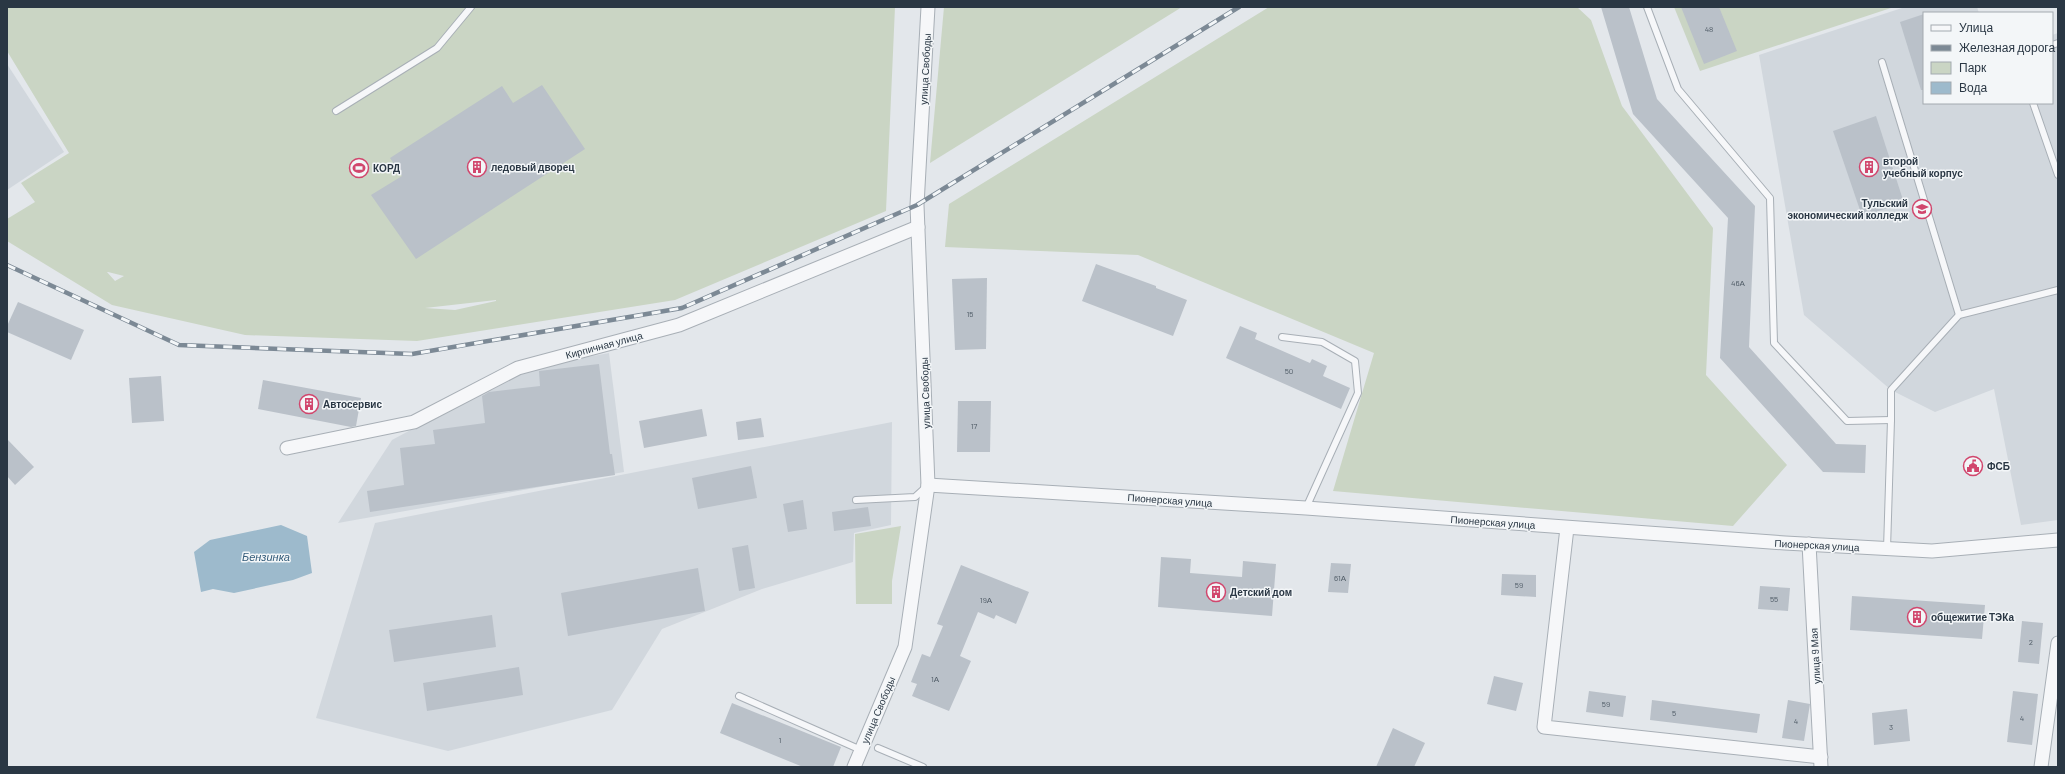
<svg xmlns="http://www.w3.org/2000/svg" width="2065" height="774" font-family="Barlow,sans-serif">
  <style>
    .built { fill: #d1d7dd }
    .green { fill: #cad5c4; fill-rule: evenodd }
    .water { fill: #9dbacc }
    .building { fill: #bac1c9 }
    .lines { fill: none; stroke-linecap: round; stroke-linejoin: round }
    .lane-casing { stroke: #a8afb6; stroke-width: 8 }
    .street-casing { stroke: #a8afb6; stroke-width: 15 }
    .lane { stroke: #f6f7f9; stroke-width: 6 }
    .street { stroke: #f6f7f9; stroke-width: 13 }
    .rail-casing { stroke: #7c8995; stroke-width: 4.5 }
    .rail { stroke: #f3f6f8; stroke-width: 3; stroke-dasharray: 9; stroke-linecap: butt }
    .labels { text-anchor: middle; stroke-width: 3; stroke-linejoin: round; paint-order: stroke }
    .number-label { font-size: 8px; fill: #4e5a65 }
    .street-label { font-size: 10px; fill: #2a3744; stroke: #f3f6f8 }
    .poi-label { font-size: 10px; font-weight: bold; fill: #2a3744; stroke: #f3f6f8; text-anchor: start }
    .water-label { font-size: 11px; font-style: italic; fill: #335b79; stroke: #f3f6f8 }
  </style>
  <rect width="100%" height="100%" fill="#e3e7eb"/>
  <!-- built -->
  <g class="built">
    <polygon points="1905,7 1977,7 1979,13 1924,13 1924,103 2052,103 2052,35 2058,33 2058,520 2021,525 1994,389 1935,412 1891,390 1804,315 1759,55"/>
    <polygon points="7,64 64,152 7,190"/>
    <polygon points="609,353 624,472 338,523 392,440 524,369"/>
    <polygon points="892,422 891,525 854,533 853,562 762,589 662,629 612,710 448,751 316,718 375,523"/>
  </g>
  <!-- green -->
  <g class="green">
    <path d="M 7,7 L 895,7 L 886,211 L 675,300 L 417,341 L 245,335 L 112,305 L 7,241 L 7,219 L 35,202 L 21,183 L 69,153 L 7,51 ZM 107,272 L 108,272 L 124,276 L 115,281 ZM 496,301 L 455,310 L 425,308 L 496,300 Z"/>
    <polygon points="944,7 1182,7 930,163"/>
    <polygon points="1269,7 1577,7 1591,20 1622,106 1713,228 1706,375 1787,465 1733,526 1333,491 1374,353 1138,255 945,247 949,204"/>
    <polygon points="1674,7 1894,7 1700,71"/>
    <polygon points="901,526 892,581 892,604 856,604 855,534"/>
  </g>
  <!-- water -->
  <polygon class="water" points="281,525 307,536 312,573 293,580 234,593 213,589 201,592 194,552 210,540"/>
  <!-- building -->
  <g class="building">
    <polygon points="1601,7 1629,7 1657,99 1755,206 1749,347 1836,444 1866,445 1865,473 1823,472 1720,358 1728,218 1633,114"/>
    <polygon points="1681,7 1719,7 1737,51 1704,64"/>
    <polygon points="1924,14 1924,90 1921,90 1900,22"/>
    <polygon points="542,85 585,149 416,259 371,195 402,176 390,158 502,86 513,103"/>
    <polygon points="1876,116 1904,203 1862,216 1833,131"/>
    <polygon points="1096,264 1156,286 1156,288 1187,300 1173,336 1082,301"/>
    <polygon points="987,278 986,349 955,350 952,279"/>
    <polygon points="18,302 84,330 71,360 7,332 7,326"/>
    <polygon points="1240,326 1257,333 1255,339 1310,363 1312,359 1327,366 1323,376 1350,388 1341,409 1226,358"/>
    <polygon points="599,364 610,454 612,454 615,475 370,512 367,491 404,485 400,448 435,444 433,430 485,423 482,396 489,392 540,386 539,371"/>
    <polygon points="161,376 164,421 132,423 129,378"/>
    <polygon points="263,380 361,398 356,426 351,427 258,409"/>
    <polygon points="958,401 991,401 990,452 957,452"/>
    <polygon points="702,409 707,436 644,448 639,421"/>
    <polygon points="761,418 764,437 738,440 736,422"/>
    <polygon points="7,439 34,467 15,485 7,476"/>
    <polygon points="751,466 757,498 698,509 692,478"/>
    <polygon points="803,500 807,529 788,532 783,504"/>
    <polygon points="868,507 871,526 834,531 832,512"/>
    <polygon points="748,545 755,588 739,591 732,548"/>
    <polygon points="1161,557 1191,559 1190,573 1242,577 1243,561 1276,564 1272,616 1158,607"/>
    <polygon points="1331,563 1351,564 1348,593 1328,592"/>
    <polygon points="961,565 1029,592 1016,624 996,615 994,619 978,612 960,656 971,661 949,711 912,696 917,684 911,682 922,654 930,657 943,626 937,624"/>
    <polygon points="698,568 705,611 568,636 561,593"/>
    <polygon points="1502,574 1536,575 1536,597 1501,595"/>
    <polygon points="1760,586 1790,588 1788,611 1758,609"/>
    <polygon points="1852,596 1985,605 1982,639 1850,630"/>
    <polygon points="492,615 496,647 394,662 389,630"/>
    <polygon points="2022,621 2043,623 2039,664 2018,662"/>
    <polygon points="519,667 523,695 427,711 423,683"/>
    <polygon points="1494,676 1523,683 1516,711 1487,704"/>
    <polygon points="1589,691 1626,696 1623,717 1586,712"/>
    <polygon points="2013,691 2038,694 2032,745 2007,742"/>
    <polygon points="1652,700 1760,714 1757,733 1650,720"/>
    <polygon points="1788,700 1810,704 1804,741 1782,738"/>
    <polygon points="732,703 841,747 833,767 803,767 720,733"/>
    <polygon points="1907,709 1910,741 1874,745 1872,713"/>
    <polygon points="1393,728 1425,743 1414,767 1376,767"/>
  </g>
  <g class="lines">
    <defs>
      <g id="lane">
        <polyline points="1647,7 1678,89 1770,198 1774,343 1847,421 1891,420"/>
        <polyline points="2052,45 2058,43"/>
        <polyline points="1882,62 1959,315"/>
        <polyline points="2033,103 2058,175"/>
        <polyline points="336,111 437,48 471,7"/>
        <polyline points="1282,337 1322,342 1355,361 1358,393 1306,508"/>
        <polyline points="856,500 915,497 926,487"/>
        <polyline points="1887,549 1891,420 1891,390 1959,315 2058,290"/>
        <polyline points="739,696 861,750"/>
        <polyline points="878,748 923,767"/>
      </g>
      <g id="street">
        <polyline points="287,448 414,422 518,368 679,325 918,227"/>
        <polyline points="928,485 1306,508 1785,543 1932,551 2058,540"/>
        <polyline points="1567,528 1544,727 1821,757"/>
        <polyline points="1809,544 1821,767"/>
        <polyline points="854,767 905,647 928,485 917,205 928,7"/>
        <polyline points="2041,767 2058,643"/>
      </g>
    </defs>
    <!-- lane casing -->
    <use href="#lane" class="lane-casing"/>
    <!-- street casing -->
    <use href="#street" class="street-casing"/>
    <!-- lane -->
    <use href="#lane" class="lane"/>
    <!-- street -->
    <use href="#street" class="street"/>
    <defs>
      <polyline id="rail" points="7,265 179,345 412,354 682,308 917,205 1239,7"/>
    </defs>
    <!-- rail casing -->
    <use href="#rail" class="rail-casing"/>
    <!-- rail -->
    <use href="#rail" class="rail"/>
  </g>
  <!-- icons -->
  <defs>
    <symbol id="building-ring" viewBox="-11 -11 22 22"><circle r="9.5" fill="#f3f6f8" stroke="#d1466d" stroke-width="1.5"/><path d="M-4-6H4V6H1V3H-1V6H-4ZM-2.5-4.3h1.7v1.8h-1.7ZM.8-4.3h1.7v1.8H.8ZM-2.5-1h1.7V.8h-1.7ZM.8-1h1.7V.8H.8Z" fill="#d1466d"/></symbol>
    <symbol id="stadium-ring" viewBox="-11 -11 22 22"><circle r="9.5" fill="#f3f6f8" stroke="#d1466d" stroke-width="1.5"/><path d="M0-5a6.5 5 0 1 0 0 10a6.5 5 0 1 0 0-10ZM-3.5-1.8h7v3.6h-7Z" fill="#d1466d"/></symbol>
    <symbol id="university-ring" viewBox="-11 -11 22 22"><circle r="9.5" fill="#f3f6f8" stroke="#d1466d" stroke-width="1.5"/><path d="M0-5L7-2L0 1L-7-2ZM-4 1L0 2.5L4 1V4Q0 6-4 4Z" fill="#d1466d"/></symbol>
    <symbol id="civic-ring" viewBox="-11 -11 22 22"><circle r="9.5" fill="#f3f6f8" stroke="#d1466d" stroke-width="1.5"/><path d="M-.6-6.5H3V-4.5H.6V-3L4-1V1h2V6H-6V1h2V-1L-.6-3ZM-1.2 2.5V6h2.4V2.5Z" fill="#d1466d"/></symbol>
  </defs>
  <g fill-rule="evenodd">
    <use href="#building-ring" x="466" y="156" width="22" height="22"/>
    <use href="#building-ring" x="1858" y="156" width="22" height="22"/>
    <use href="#stadium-ring" x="348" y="157" width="22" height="22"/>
    <use href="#university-ring" x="1911" y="198" width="22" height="22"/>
    <use href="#building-ring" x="298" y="393" width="22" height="22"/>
    <use href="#civic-ring" x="1962" y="455" width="22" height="22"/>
    <use href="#building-ring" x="1205" y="581" width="22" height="22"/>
    <use href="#building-ring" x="1906" y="606" width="22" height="22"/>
  </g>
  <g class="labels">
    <!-- number labels -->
    <g class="number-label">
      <text x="1709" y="32">48</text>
      <text x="1738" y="286">46А</text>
      <text x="970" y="317">15</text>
      <text x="1289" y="374">50</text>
      <text x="974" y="429">17</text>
      <text x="1340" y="581">61А</text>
      <text x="1519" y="588">59</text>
      <text x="1774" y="602">55</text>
      <text x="986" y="603">19А</text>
      <text x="2031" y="645">2</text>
      <text x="935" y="682">1А</text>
      <text x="1606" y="707">59</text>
      <text x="1674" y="716">5</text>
      <text x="2022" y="721">4</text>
      <text x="1796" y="724">4</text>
      <text x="1891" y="730">3</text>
      <text x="780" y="743">1</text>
    </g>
    <!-- street labels -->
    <g class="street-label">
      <text transform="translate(925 69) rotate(-87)" y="4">улица Свободы</text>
      <text transform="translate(604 345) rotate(-15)" y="4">Кирпичная улица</text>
      <text transform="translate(925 393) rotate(-92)" y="4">улица Свободы</text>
      <text transform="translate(1170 500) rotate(4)" y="4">Пионерская улица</text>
      <text transform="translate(1493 522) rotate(4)" y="4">Пионерская улица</text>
      <text transform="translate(1817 545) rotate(3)" y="4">Пионерская улица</text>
      <text transform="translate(1815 656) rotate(-93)" y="4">улица 9 Мая</text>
      <text transform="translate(878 710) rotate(-67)" y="4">улица Свободы</text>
    </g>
    <!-- poi labels -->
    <g class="poi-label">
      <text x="1883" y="165">второй<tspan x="1883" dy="12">учебный корпус</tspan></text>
      <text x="491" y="171">ледовый дворец</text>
      <text x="373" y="172">КОРД</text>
      <text x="1908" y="207" text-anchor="end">Тульский<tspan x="1908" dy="12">экономический колледж</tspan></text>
      <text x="323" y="408">Автосервис</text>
      <text x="1987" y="470">ФСБ</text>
      <text x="1230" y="596">Детский дом</text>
      <text x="1931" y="621">общежитие ТЭКа</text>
    </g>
    <!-- water labels -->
    <g class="water-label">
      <text x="266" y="561">Бензинка</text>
    </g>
  </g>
  <!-- border -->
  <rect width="2065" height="774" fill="none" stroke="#2a3744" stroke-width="16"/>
  <!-- legend -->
  <rect x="1923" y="12" width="130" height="92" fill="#f3f6f8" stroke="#a3aab0"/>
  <rect x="1931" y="25" width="20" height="6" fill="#f6f7f9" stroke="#a3aab0"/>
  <text x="1959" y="32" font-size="12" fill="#2a3744">Улица</text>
  <rect x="1931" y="45" width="20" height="6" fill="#7c8995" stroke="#a3aab0"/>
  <text x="1959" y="52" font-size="12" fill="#2a3744">Железная дорога</text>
  <rect x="1931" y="62" width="20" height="12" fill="#cad5c4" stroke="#a3aab0"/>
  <text x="1959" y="72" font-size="12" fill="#2a3744">Парк</text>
  <rect x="1931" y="82" width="20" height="12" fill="#9dbacc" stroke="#a3aab0"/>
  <text x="1959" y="92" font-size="12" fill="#2a3744">Вода</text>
</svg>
